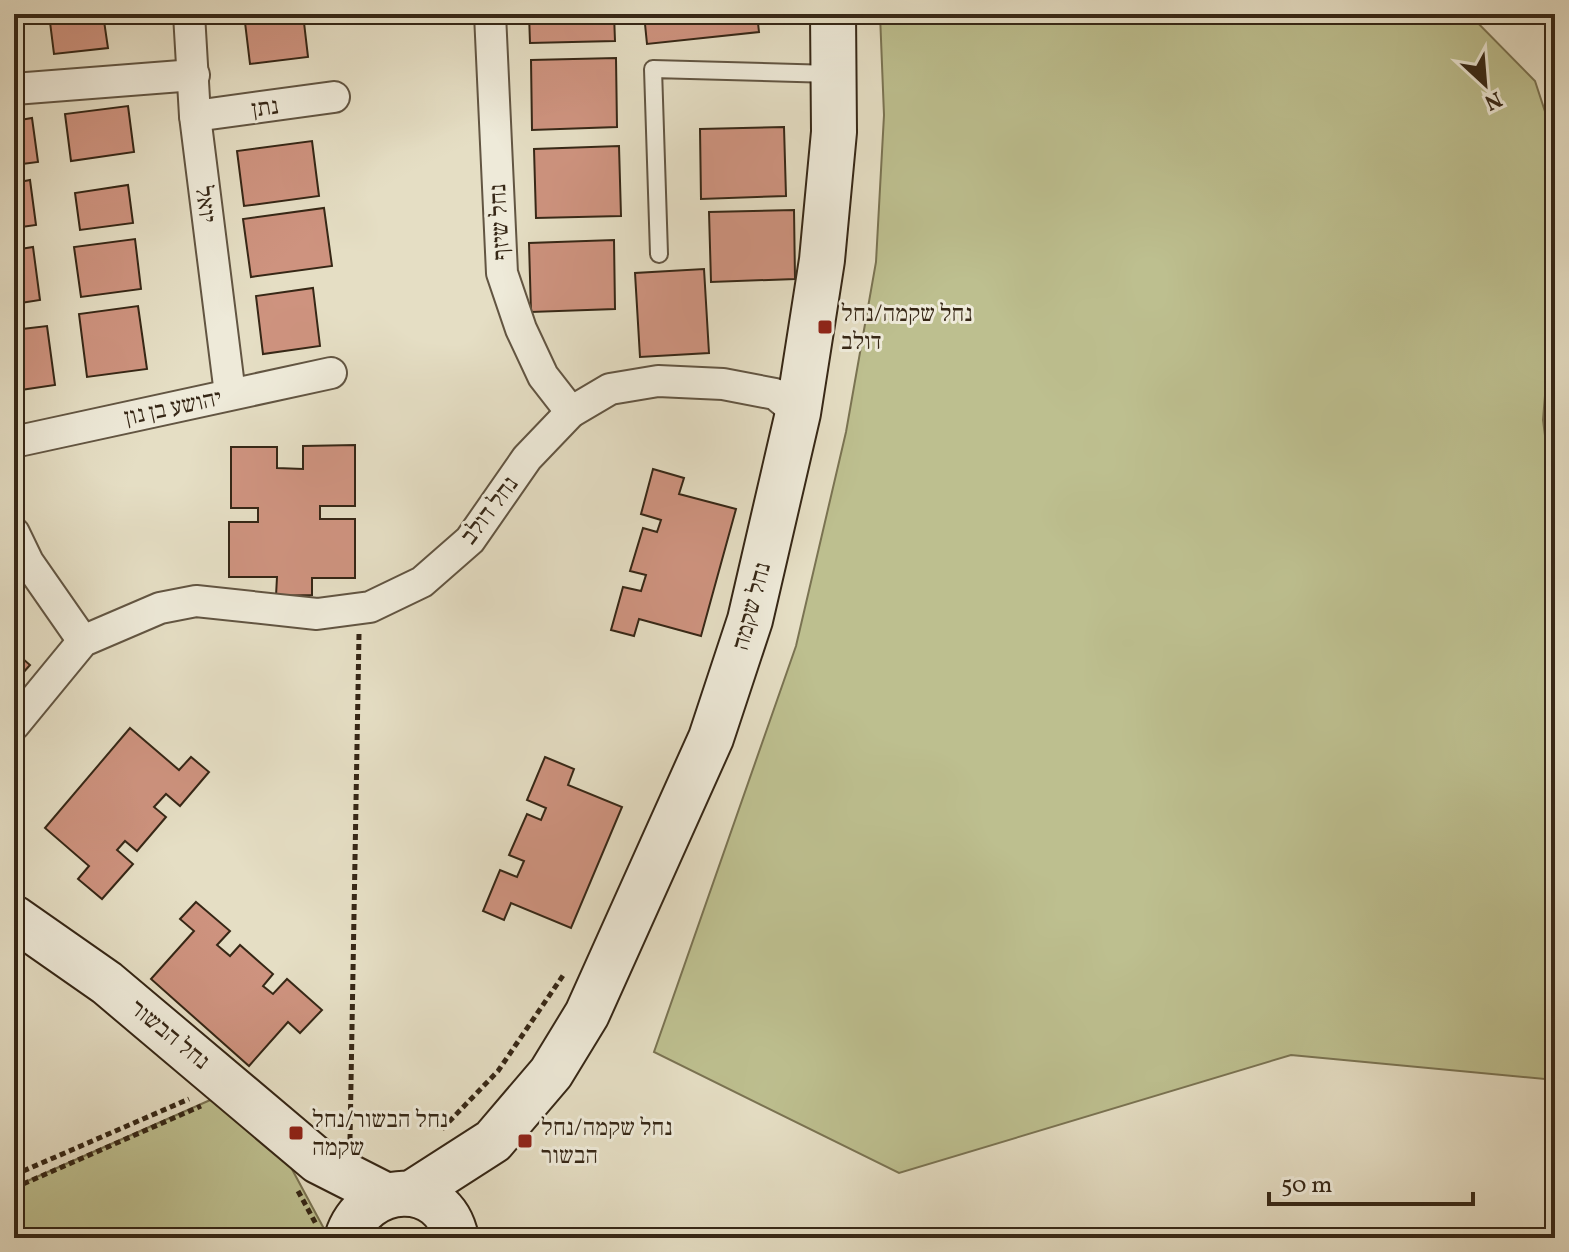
<svg xmlns="http://www.w3.org/2000/svg" width="1569" height="1252" font-family="Vollkorn,'Frank Ruhl Libre',serif">
  <style>
    .green { fill: #bdbf8f; stroke: #7a7352; stroke-width: 2 }
    .building { fill: #ce937f; stroke: #362716; stroke-width: 2 }
    .lines { fill: none; stroke-linecap: round; stroke-linejoin: round }
    .lane-casing { stroke: #625542; stroke-width: 20 }
    .street-casing { stroke: #625542; stroke-width: 34 }
    .secondary-casing { stroke: #362716; stroke-width: 48 }
    .path { stroke: #362716; stroke-width: 5; stroke-dasharray: 6 4; stroke-linecap: butt }
    .lane { stroke: #eeead9; stroke-width: 16 }
    .street { stroke: #eeead9; stroke-width: 30 }
    .secondary { stroke: #eeead9; stroke-width: 44 }
    .poi-dot { fill: #8f2418; stroke: #eeead9; stroke-width: 3 }
    .labels { text-anchor: middle; stroke-width: 6; stroke-linejoin: round; paint-order: stroke }
    .street-label { font-size: 24px; fill: #362716; stroke: #eeead9 }
    .poi-label { font-size: 24px; fill: #362716; stroke: #eeead9; text-anchor: start }
  </style>
  <rect width="100%" height="100%" fill="#e5dec4"/>
  <filter id="stains"><feTurbulence type="fractalNoise" baseFrequency=".0025" numOctaves="4"/><feColorMatrix values="0 0 0 0 .2 0 0 0 0 .09 0 0 0 0 .02 0 0 0 .5 -.17"/></filter>
  <radialGradient id="worn" r=".72"><stop offset=".6" stop-color="#630" stop-opacity="0"/><stop offset="1" stop-color="#630" stop-opacity=".3"/></radialGradient>
  <!-- green -->
  <g class="green">
    <polygon points="880,14 1469,14 1535,81 1555,142 1555,274 1543,420 1555,513 1555,1080 1291,1055 899,1173 654,1052 796,646 846,432 876,262 884,115"/>
    <polygon points="217,1097 287,1160 329,1238 14,1238 14,1187"/>
  </g>
  <!-- building -->
  <g class="building">
    <polygon points="49,14 103,14 108,48 54,54"/>
    <polygon points="244,14 303,14 308,57 250,64"/>
    <polygon points="529,14 614,14 615,41 530,43"/>
    <polygon points="644,14 757,14 759,32 647,44"/>
    <polygon points="14,16 19,55 14,56"/>
    <polygon points="616,58 617,127 532,130 531,60"/>
    <polygon points="128,106 134,152 71,161 65,114"/>
    <polygon points="32,118 38,162 14,165 14,121"/>
    <polygon points="784,127 786,196 701,199 700,129"/>
    <polygon points="312,141 319,196 244,206 237,151"/>
    <polygon points="619,146 621,216 536,218 534,149"/>
    <polygon points="30,180 36,225 14,228 14,183"/>
    <polygon points="128,185 133,223 80,230 75,193"/>
    <polygon points="324,208 332,266 251,277 243,219"/>
    <polygon points="794,210 795,279 711,282 709,212"/>
    <polygon points="135,239 141,289 81,297 74,247"/>
    <polygon points="614,240 615,309 531,312 529,243"/>
    <polygon points="33,247 40,300 14,304 14,250"/>
    <polygon points="704,269 709,353 640,357 635,273"/>
    <polygon points="313,288 320,346 263,354 256,296"/>
    <polygon points="138,306 147,369 87,377 79,314"/>
    <polygon points="47,326 55,385 14,391 14,330"/>
    <polygon points="355,445 355,506 320,506 320,519 355,519 355,578 312,578 312,595 276,596 277,577 229,577 229,522 258,522 258,508 231,508 231,447 277,447 277,468 303,469 303,446"/>
    <polygon points="653,469 684,478 679,494 736,509 701,636 639,619 634,636 611,630 623,587 641,591 646,575 630,571 643,528 657,532 661,520 641,514"/>
    <polygon points="14,651 30,665 14,683"/>
    <polygon points="130,728 179,770 191,757 209,772 180,806 166,794 154,807 166,817 137,851 125,841 117,850 133,864 102,899 78,879 89,866 45,828"/>
    <polygon points="545,757 574,769 568,785 622,807 571,928 511,903 504,920 483,911 500,870 517,877 524,861 509,855 527,814 541,820 546,808 527,800"/>
    <polygon points="196,902 230,931 217,945 230,956 240,945 273,974 263,986 273,994 287,979 322,1010 300,1033 288,1022 249,1066 151,979 194,931 180,919"/>
  </g>
  <g class="lines">
    <defs>
      <polyline id="lane" points="659,254 653,69 832,74"/>
      <g id="street">
        <polyline points="189,14 195,116 230,394"/>
        <polyline points="490,14 502,273 521,329 543,376 571,412"/>
        <polyline points="14,89 194,75"/>
        <polyline points="195,116 334,97"/>
        <polyline points="14,442 331,373"/>
        <polyline points="14,533 28,562 83,641"/>
        <polyline points="14,725 83,641 160,608 196,601 317,614 370,607 422,582 470,540 527,458 571,412 610,389 658,381 723,384 775,394 798,413"/>
      </g>
      <g id="secondary">
        <polyline points="14,918 107,983 318,1161 385,1195"/>
        <polyline points="412,1193 493,1141 551,1073 587,1014 711,738 750,620 798,413 822,260 834,132 833,14"/>
        <path d="M 347,1238 C 364,1182 443,1176 456,1238"/>
      </g>
    </defs>
    <!-- lane casing -->
    <use href="#lane" class="lane-casing"/>
    <!-- street casing -->
    <use href="#street" class="street-casing"/>
    <!-- secondary casing -->
    <use href="#secondary" class="secondary-casing"/>
    <!-- path -->
    <g class="path">
      <polyline points="442,1129 498,1071 564,974"/>
      <polyline points="350,1140 359,634"/>
      <polyline points="14,1175 189,1099"/>
      <polyline points="14,1188 201,1106"/>
      <polyline points="298,1191 316,1224"/>
    </g>
    <!-- lane -->
    <use href="#lane" class="lane"/>
    <!-- street -->
    <use href="#street" class="street"/>
    <!-- secondary -->
    <use href="#secondary" class="secondary"/>
  </g>
  <!-- markers -->
  <g class="poi-dot">
    <rect x="817" y="319" width="16" height="16" rx="4"/>
    <rect x="288" y="1125" width="16" height="16" rx="4"/>
    <rect x="517" y="1133" width="16" height="16" rx="4"/>
  </g>
  <g class="labels">
    <!-- street labels -->
    <g class="street-label">
      <text transform="translate(265 107) rotate(-8)" y="8">נתן</text>
      <text transform="translate(206 204) rotate(83)" y="8">יואל</text>
      <text transform="translate(499 222) rotate(-93)" y="8">נחל שיזף</text>
      <text transform="translate(173 407) rotate(-12)" y="8">יהושע בן נון</text>
      <text transform="translate(489 510) rotate(-53)" y="8">נחל דולב</text>
      <text transform="translate(751 606) rotate(-75)" y="8">נחל שקמה</text>
      <text transform="translate(170 1034) rotate(39)" y="8">נחל הבשור</text>
    </g>
    <!-- poi labels -->
    <g class="poi-label">
      <text x="841" y="321">נחל שקמה/נחל<tspan x="841" dy="28">דולב</tspan></text>
      <text x="312" y="1127">נחל הבשור/נחל<tspan x="312" dy="28">שקמה</tspan></text>
      <text x="541" y="1135">נחל שקמה/נחל<tspan x="541" dy="28">הבשור</tspan></text>
    </g>
  </g>
  <!-- margin -->
  <rect width="1569" height="1252" fill="none" stroke="#e5dec4" stroke-width="48"/>
  <rect x="16" y="16" width="1537" height="1220" fill="none" stroke="#362716" stroke-width="4"/>
  <rect x="24" y="24" width="1521" height="1204" fill="none" stroke="#362716" stroke-width="2"/>
  <!-- north arrow -->
  <g transform="translate(1485 84) rotate(154)" stroke="#eeead9" stroke-width="6" paint-order="stroke">
  <path d="M0-6L14 30L0 20L-14 30Z" fill="#362716"/>
  <text y="-12" font-size="22" font-weight="bold" text-anchor="middle" fill="#362716">N</text>
  </g>
  <!-- scale -->
  <path d="M1269 1192v12h204v-12" fill="none" stroke="#362716" stroke-width="4"/>
  <text x="1281" y="1192" font-size="24" fill="#362716" stroke="#eeead9" stroke-width="6" paint-order="stroke">50 m</text>
  <rect width="100%" height="100%" filter="url(#stains)"/>
  <rect width="100%" height="100%" fill="url(#worn)"/>
</svg>
